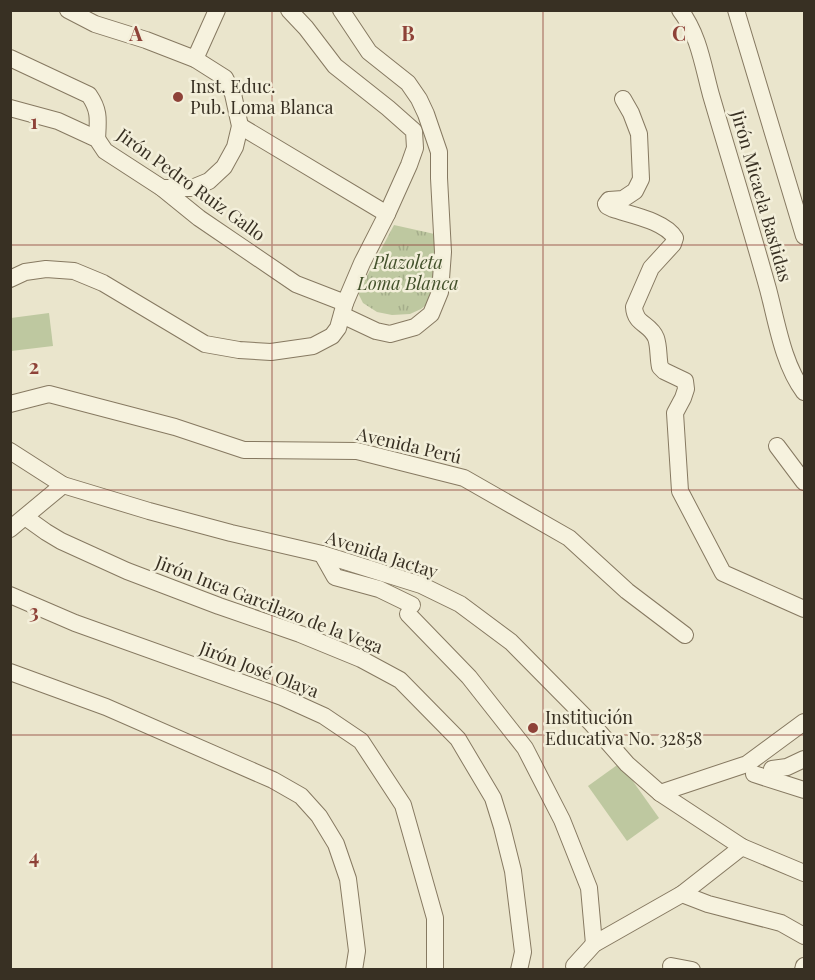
<svg xmlns="http://www.w3.org/2000/svg" width="815" height="980" font-family="'Playfair Display',serif">
  <style>
    .green { fill: #bec8a0 }
    .park { fill: url(#park-tufts) }
    .lines { fill: none; stroke-linecap: round; stroke-linejoin: round }
    .minor-casing { stroke: #867961; stroke-width: 18 }
    .minor { stroke: #f6f2de; stroke-width: 16 }
    .grid { fill: none; stroke: #8e4238; stroke-width: 1.5; stroke-opacity: 0.55 }
    .poi-dot { fill: #8e4238; stroke: #f3efda; stroke-width: 2 }
    .labels { text-anchor: middle; stroke-width: 5; stroke-linejoin: round; paint-order: stroke }
    .poi-label { font-size: 18px; fill: #383023; stroke: #f3efda; text-anchor: start }
    .street-label { font-size: 18px; fill: #383023; stroke: #f3efda }
    .park-label { font-size: 18px; font-style: italic; fill: #44522c; stroke: #f3efda }
    .grid-label { font-size: 20px; text-anchor: middle; font-weight: bold; fill: #8e4238; stroke: #f3efda; stroke-width: 5; stroke-linejoin: round; paint-order: stroke }
  </style>
  <defs>
    <pattern id="park-tufts" width="24" height="20" patternUnits="userSpaceOnUse" patternTransform="scale(1.5)"><rect width="24" height="20" fill="#bec8a0"/><path d="M3 7l-1-3M5 7V3M7 7l1-3M15 17l-1-3M17 17v-4M19 17l1-3" fill="none" stroke="#a4ac8a"/></pattern>
  </defs>
  <rect width="100%" height="100%" fill="#eae5cc"/>
  <!-- green -->
  <g class="green">
    <polygon points="49,313 53,346 11,351 11,318"/>
    <polygon points="620,763 659,818 627,841 588,786"/>
  </g>
  <!-- park -->
  <polygon class="park" points="394,225 448,237 431,301 421,309 410,314 392,315 377,312 363,303 358,293"/>
  <g class="lines">
    <defs>
      <g id="minor">
        <polyline points="68,10 95,24 146,40 195,59 225,78 233,94 240,126 235,147 224,167 209,181 192,188 162,188"/>
        <polyline points="341,10 369,52 408,83 419,99 426,114 439,152 439,178 443,252 440,292 431,314 415,327 390,334 376,331 342,315"/>
        <path d="M 680,10 C 699,35 703,66 711,95 C 730,160 750,224 768,289 C 777,323 783,364 804,392"/>
        <polyline points="736,10 804,236"/>
        <path d="M 10,58 L 89,95 C 100,111 98,120 97,139"/>
        <polyline points="195,59 217,10"/>
        <path d="M 623,99 L 631,113 L 639,134 L 641,179 L 635,191 L 623,199 L 609,200 L 606,204 L 607,206 L 613,209 C 631,215 665,221 675,238 L 673,244 L 651,268 L 634,307 C 635,325 650,323 656,338 C 659,346 658,358 660,367 L 664,371 L 685,381 L 686,389 L 683,398 L 675,413 L 680,491 L 723,573 L 804,609"/>
        <polyline points="10,108 58,121 97,139 105,151 162,188 199,218 296,284 345,303"/>
        <polyline points="240,126 387,214"/>
        <polyline points="10,279 25,272 46,269 74,271 103,283 205,344 239,350 271,352 313,346 332,336 338,328 345,303 362,263 387,214 409,165 415,148 414,131 388,108 335,66 306,28 289,10"/>
        <polyline points="10,404 49,394 175,427 244,450 357,451 464,478 569,538 627,591 685,635"/>
        <polyline points="777,446 804,482"/>
        <polyline points="10,451 63,485 149,511 231,533 322,554 421,585 460,604 511,642 592,724 627,764 660,793 742,847 804,873"/>
        <polyline points="25,517 46,532 61,541 127,571 219,606 300,634 361,659 400,680 458,739 493,798 502,827 513,871 523,952 519,970"/>
        <polyline points="10,529 63,485"/>
        <polyline points="322,554 335,577 379,589 412,605"/>
        <polyline points="10,595 75,623 282,697 324,716 361,741 403,805 435,918 435,970"/>
        <polyline points="408,614 469,677 525,748 562,820 589,888 594,944"/>
        <polyline points="10,672 106,707 273,780 301,796 319,816 336,844 348,879 357,951 354,970"/>
        <polyline points="772,769 787,767 804,759"/>
        <polyline points="754,774 804,790"/>
        <polyline points="660,793 747,764 804,722"/>
        <polyline points="682,894 708,904 781,923 804,936"/>
        <polyline points="574,966 594,944 682,894 742,847"/>
        <polyline points="671,966 692,970"/>
        <polyline points="803,970 804,966"/>
      </g>
    </defs>
    <!-- minor casing -->
    <use href="#minor" class="minor-casing"/>
    <!-- minor -->
    <use href="#minor" class="minor"/>
  </g>
  <!-- grid -->
  <path class="grid" d="M 272,10 L 272,970M 543,10 L 543,970M 10,245 L 804,245M 10,490 L 804,490M 10,735 L 804,735"/>
  <!-- markers -->
  <g class="poi-dot">
    <circle cx="178" cy="97" r="6"/>
    <circle cx="533" cy="728" r="6"/>
  </g>
  <g class="labels">
    <!-- poi labels -->
    <g class="poi-label">
      <text x="190" y="93">Inst. Educ.<tspan x="190" dy="21">Pub. Loma Blanca</tspan></text>
      <text x="545" y="724">Institución<tspan x="545" dy="21">Educativa No. 32858</tspan></text>
    </g>
    <!-- street labels -->
    <g class="street-label">
      <text transform="translate(191 185) rotate(36)" y="6">Jirón Pedro Ruiz Gallo</text>
      <text transform="translate(761 196) rotate(74)" y="6">Jirón Micaela Bastidas</text>
      <text transform="translate(409 446) rotate(13)" y="6">Avenida Perú</text>
      <text transform="translate(382 555) rotate(18)" y="6">Avenida Jactay</text>
      <text transform="translate(269 605) rotate(21)" y="6">Jirón Inca Garcilazo de la Vega</text>
      <text transform="translate(259 670) rotate(21)" y="6">Jirón José Olaya</text>
    </g>
    <!-- park labels -->
    <g class="park-label">
      <text x="408" y="269">Plazoleta<tspan x="408" dy="21">Loma Blanca</tspan></text>
    </g>
  </g>
  <g class="grid-label">
    <text x="136" y="41">A</text>
    <text x="408" y="41">B</text>
    <text x="679" y="41">C</text>
    <text x="34" y="129">1</text>
    <text x="34" y="374">2</text>
    <text x="34" y="619">3</text>
    <text x="34" y="864">4</text>
  </g>
  <!-- border -->
  <rect width="815" height="980" fill="none" stroke="#383023" stroke-width="24"/>
</svg>
